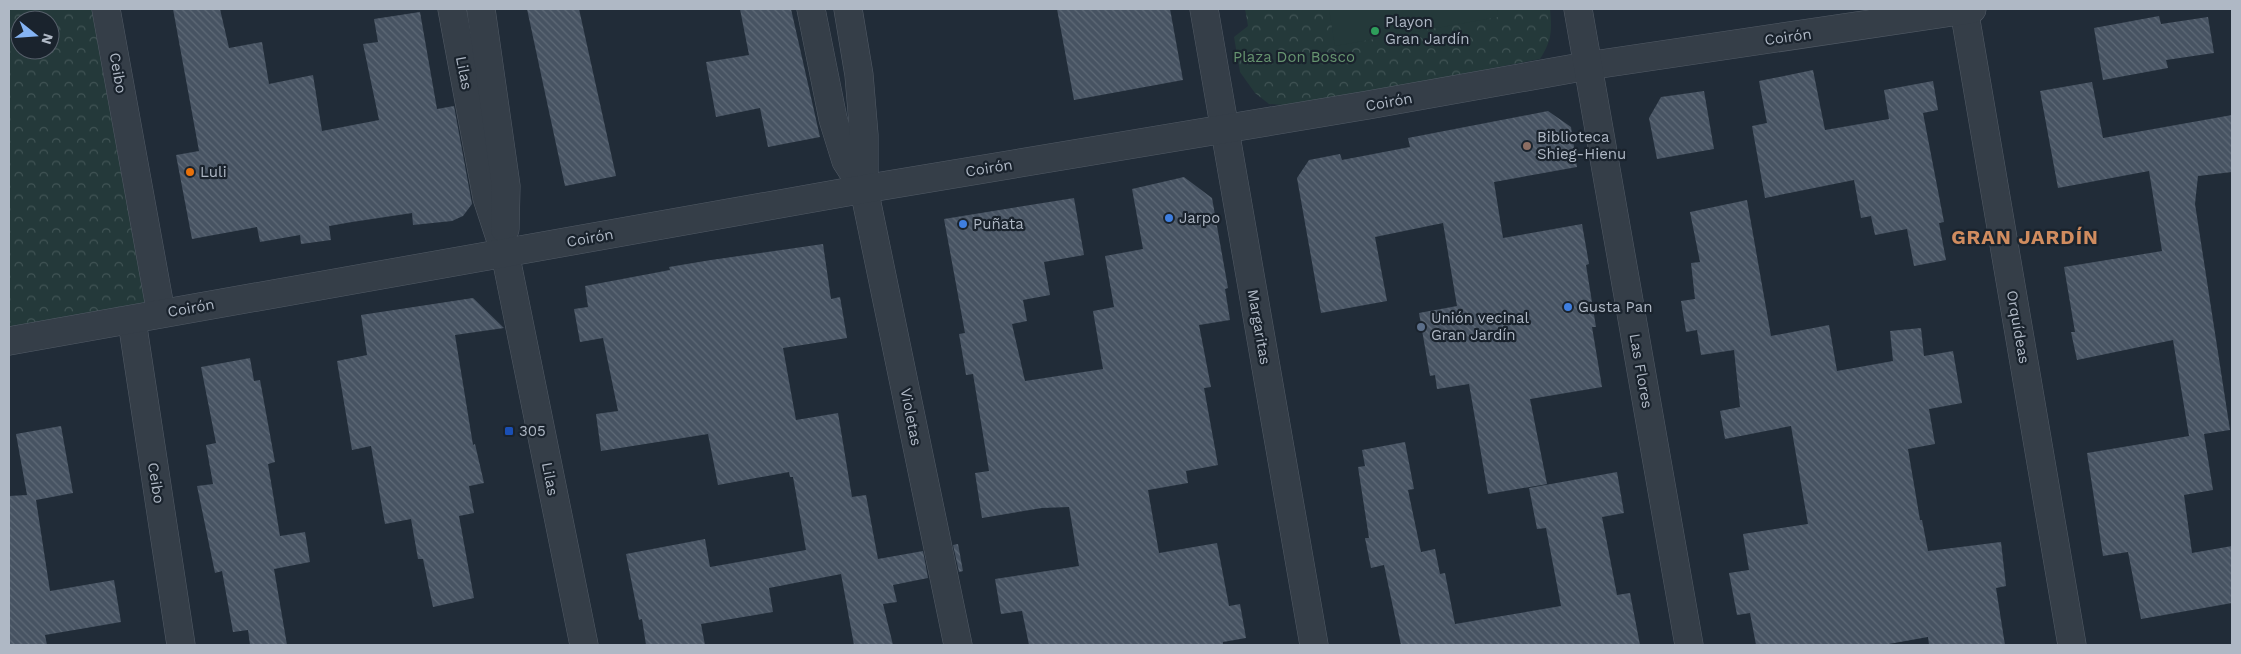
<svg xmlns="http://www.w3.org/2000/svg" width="2241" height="654" font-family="'Work Sans',sans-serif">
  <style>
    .forest { fill: url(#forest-crowns); fill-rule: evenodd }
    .pitch { fill: #24393a }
    .building { fill: url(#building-back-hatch) }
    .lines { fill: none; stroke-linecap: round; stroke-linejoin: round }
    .minor-casing { stroke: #525b66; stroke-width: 29 }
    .tertiary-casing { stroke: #525b66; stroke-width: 29 }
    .minor { stroke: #353e48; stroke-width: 28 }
    .tertiary { stroke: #353e48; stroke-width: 28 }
    .leisure-dot { fill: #2e9e5b; stroke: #1a232d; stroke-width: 2 }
    .education-dot { fill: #8d6e63; stroke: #1a232d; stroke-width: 2 }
    .food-dot { fill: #e8710a; stroke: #1a232d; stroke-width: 2 }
    .shop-dot { fill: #3f7fe0; stroke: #1a232d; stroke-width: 2 }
    .service-dot { fill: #5c6f8a; stroke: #1a232d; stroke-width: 2 }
    .transit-dot { fill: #1a4fb4; stroke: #1a232d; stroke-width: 2 }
    .labels { text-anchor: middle; stroke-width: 4.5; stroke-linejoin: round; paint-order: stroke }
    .poi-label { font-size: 15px; fill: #afb8c5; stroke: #1a232d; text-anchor: start }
    .street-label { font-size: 15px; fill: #afb8c5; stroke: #1a232d }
    .park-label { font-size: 15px; fill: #679570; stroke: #1a232d }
    .district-label { font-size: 20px; font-weight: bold; letter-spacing: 1px; fill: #d08c5f; stroke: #1a232d }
  </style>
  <defs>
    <pattern id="forest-crowns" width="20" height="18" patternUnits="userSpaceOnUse" patternTransform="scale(1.25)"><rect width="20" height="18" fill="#24393a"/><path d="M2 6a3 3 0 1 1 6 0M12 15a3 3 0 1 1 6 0" fill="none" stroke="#415455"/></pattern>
    <pattern id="building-back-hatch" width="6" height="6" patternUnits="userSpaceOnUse" patternTransform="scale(1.25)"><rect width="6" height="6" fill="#475362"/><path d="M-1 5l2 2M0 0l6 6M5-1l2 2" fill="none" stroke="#5f6a77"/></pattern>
  </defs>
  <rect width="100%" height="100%" fill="#212c38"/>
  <!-- forest -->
  <g class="forest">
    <path d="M 9,9 L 106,9 L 161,313 L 9,341 ZM 20,20 L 50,20 L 50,50 L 20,50 Z"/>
    <path d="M 1245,9 L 1550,9 C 1552,31 1552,40 1540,59 L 1296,106 L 1269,104 L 1255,93 L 1240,72 L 1234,37 L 1248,26 Z"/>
  </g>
  <!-- pitch -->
  <polygon class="pitch" points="1329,9 1497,9 1498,17 1335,46"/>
  <!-- building -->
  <g class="building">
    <polygon points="173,9 220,9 229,48 262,42 269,84 313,75 322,131 379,120 363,44 378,42 374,19 420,12 437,109 454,106 472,204 463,216 452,221 413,225 412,213 352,222 329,226 331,240 301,244 300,235 260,242 257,227 192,239 176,155 199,151"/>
    <polygon points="527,9 579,9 616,176 565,186"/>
    <polygon points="740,9 791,9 820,137 768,147 760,108 716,117 706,62 749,55"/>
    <polygon points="1057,9 1170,9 1183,80 1074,100"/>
    <polygon points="2159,16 2161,24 2208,17 2214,53 2166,60 2168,68 2103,80 2094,28"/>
    <polygon points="1813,70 1825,130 1889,119 1884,90 1933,81 1938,110 1923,113 1944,222 1939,223 1946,260 1914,266 1907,229 1875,235 1871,216 1861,218 1854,180 1765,198 1752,126 1767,123 1759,81"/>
    <polygon points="2092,82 2103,138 2232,115 2232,172 2198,176 2195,204 2230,430 2204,434 2213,490 2184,495 2192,553 2232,546 2232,603 2141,619 2128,552 2103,556 2087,453 2189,436 2173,340 2077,360 2071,332 2075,332 2064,267 2162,251 2149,171 2058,188 2040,91"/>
    <polygon points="1704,91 1714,149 1657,159 1649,118 1661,97"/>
    <polygon points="1548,111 1571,127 1577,167 1494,182 1503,238 1582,224 1589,264 1586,265 1596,327 1592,327 1602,387 1530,399 1547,484 1488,494 1469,384 1437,389 1435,375 1430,376 1419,313 1457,306 1443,223 1375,237 1387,301 1321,313 1297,178 1309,160 1340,154 1342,160 1410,147 1408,138"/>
    <polygon points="1184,177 1212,198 1228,288 1225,289 1230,320 1199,325 1211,387 1204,388 1218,465 1186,471 1188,483 1148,490 1159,553 1217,543 1229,606 1240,604 1246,638 1223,642 1223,645 1029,645 1022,611 1001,614 995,579 1079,566 1069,507 1042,508 982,518 975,473 989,471 973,374 966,375 959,334 965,333 944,219 1074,198 1084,255 1044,262 1050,295 1023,300 1027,321 1012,324 1025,381 1103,369 1093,311 1114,307 1105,256 1143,249 1132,189"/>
    <polygon points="1747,200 1771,336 1829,325 1837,371 1893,361 1890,331 1921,328 1924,356 1953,351 1962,403 1929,409 1935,444 1908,449 1920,520 1922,520 1928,551 2001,542 2006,586 1996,588 2005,645 1929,645 1928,637 1883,645 1756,645 1750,613 1737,615 1729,573 1749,570 1743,534 1808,524 1791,426 1725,439 1720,411 1740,407 1734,350 1701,355 1697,330 1686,332 1681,301 1695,299 1691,263 1700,262 1690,212"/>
    <polygon points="823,244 831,299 840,297 847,338 783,348 796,420 838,413 852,497 866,495 878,559 923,551 928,578 893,585 897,602 883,604 893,645 854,645 841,574 769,588 773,612 701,624 705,645 646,645 642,619 639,620 626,554 705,539 710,567 806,550 793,477 790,477 789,472 718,485 708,434 601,451 596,414 618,411 603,338 580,342 574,309 588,307 585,286 670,270 669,267 711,260"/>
    <polygon points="473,298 504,328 455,335 473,445 475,444 484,483 469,486 474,513 459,516 474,598 433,607 423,559 418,559 411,519 385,524 371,446 352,450 337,361 367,355 361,315"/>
    <polygon points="250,358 254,381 260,380 275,462 268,464 280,536 305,532 310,562 274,569 287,645 250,645 248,630 233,632 222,571 215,573 197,486 213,484 206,445 216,443 201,367"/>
    <polygon points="61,426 73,493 36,500 50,591 114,580 121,622 45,635 47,645 9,645 9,496 27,495 16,434"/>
    <polygon points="1405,442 1414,489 1408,490 1421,552 1435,549 1440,574 1445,573 1455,624 1561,606 1546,528 1537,529 1529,488 1617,472 1624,513 1602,517 1617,595 1630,593 1640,645 1401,645 1384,565 1371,568 1365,538 1369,538 1358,467 1365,466 1362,450"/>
    <polygon points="958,544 963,571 959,572 953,545"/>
  </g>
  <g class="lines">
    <defs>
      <g id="minor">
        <polyline points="106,9 161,313"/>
        <polyline points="452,9 487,198 505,253 584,645"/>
        <polyline points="481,9 506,186 505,229"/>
        <polyline points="811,9 833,119 846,161 864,189"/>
        <polyline points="848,9 859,75 864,135 864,189 958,645"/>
        <polyline points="1204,9 1314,645"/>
        <polyline points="1964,9 2072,645"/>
        <polyline points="132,321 181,645"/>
        <polyline points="9,341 864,189 1368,105 1587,66 1972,9"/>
      </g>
      <polyline id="tertiary" points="1578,9 1689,645"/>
    </defs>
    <!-- minor casing -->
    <use href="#minor" class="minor-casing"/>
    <!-- tertiary casing -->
    <use href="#tertiary" class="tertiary-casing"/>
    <!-- minor -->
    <use href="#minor" class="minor"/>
    <!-- tertiary -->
    <use href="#tertiary" class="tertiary"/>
  </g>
  <!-- markers -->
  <circle class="leisure-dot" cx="1375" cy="31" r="5"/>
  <circle class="education-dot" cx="1527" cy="146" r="5"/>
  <circle class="food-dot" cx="190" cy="172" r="5"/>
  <g class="shop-dot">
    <circle cx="1169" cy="218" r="5"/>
    <circle cx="963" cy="224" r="5"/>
    <circle cx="1568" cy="307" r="5"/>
  </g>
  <circle class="service-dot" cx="1421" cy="327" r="5"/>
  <rect class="transit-dot" x="504" y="426" width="10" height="10" rx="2.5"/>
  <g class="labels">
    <!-- poi labels -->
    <g class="poi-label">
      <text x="1385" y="27">Playon<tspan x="1385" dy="17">Gran Jardín</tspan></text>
      <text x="1537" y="142">Biblioteca<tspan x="1537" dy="17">Shieg-Hienu</tspan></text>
      <text x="200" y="177">Luli</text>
      <text x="1179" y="223">Jarpo</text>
      <text x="973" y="229">Puñata</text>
      <text x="1578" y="312">Gusta Pan</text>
      <text x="1431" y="323">Unión vecinal<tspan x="1431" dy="17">Gran Jardín</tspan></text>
      <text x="519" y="436">305</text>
    </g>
    <!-- street labels -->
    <g class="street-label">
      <text transform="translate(1788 37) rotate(-8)" y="5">Coirón</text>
      <text transform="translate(118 73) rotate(80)" y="5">Ceibo</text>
      <text transform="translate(464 73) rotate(79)" y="5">Lilas</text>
      <text transform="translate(1389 102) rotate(-10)" y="5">Coirón</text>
      <text transform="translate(989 168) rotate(-9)" y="5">Coirón</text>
      <text transform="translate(590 238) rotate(-10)" y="5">Coirón</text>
      <text transform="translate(191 308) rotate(-10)" y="5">Coirón</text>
      <text transform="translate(1259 327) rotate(80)" y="5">Margaritas</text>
      <text transform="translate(2018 327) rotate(80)" y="5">Orquídeas</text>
      <text transform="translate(1641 371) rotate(80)" y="5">Las Flores</text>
      <text transform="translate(911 417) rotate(79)" y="5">Violetas</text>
      <text transform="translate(550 479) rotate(79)" y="5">Lilas</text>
      <text transform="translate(156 483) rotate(81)" y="5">Ceibo</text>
    </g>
    <!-- park labels -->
    <g class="park-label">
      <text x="1294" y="62">Plaza Don Bosco</text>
    </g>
    <!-- district labels -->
    <g class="district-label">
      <text x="2025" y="244">GRAN JARDÍN</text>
    </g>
  </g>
  <!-- border -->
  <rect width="2241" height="654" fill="none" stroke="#afb8c5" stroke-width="20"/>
  <!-- north arrow -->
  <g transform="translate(35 35) rotate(107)"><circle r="24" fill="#1a232d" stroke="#565f6a"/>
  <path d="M0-4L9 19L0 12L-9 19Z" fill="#85b4f4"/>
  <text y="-8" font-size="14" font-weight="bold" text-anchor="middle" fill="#afb8c5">N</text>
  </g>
</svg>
